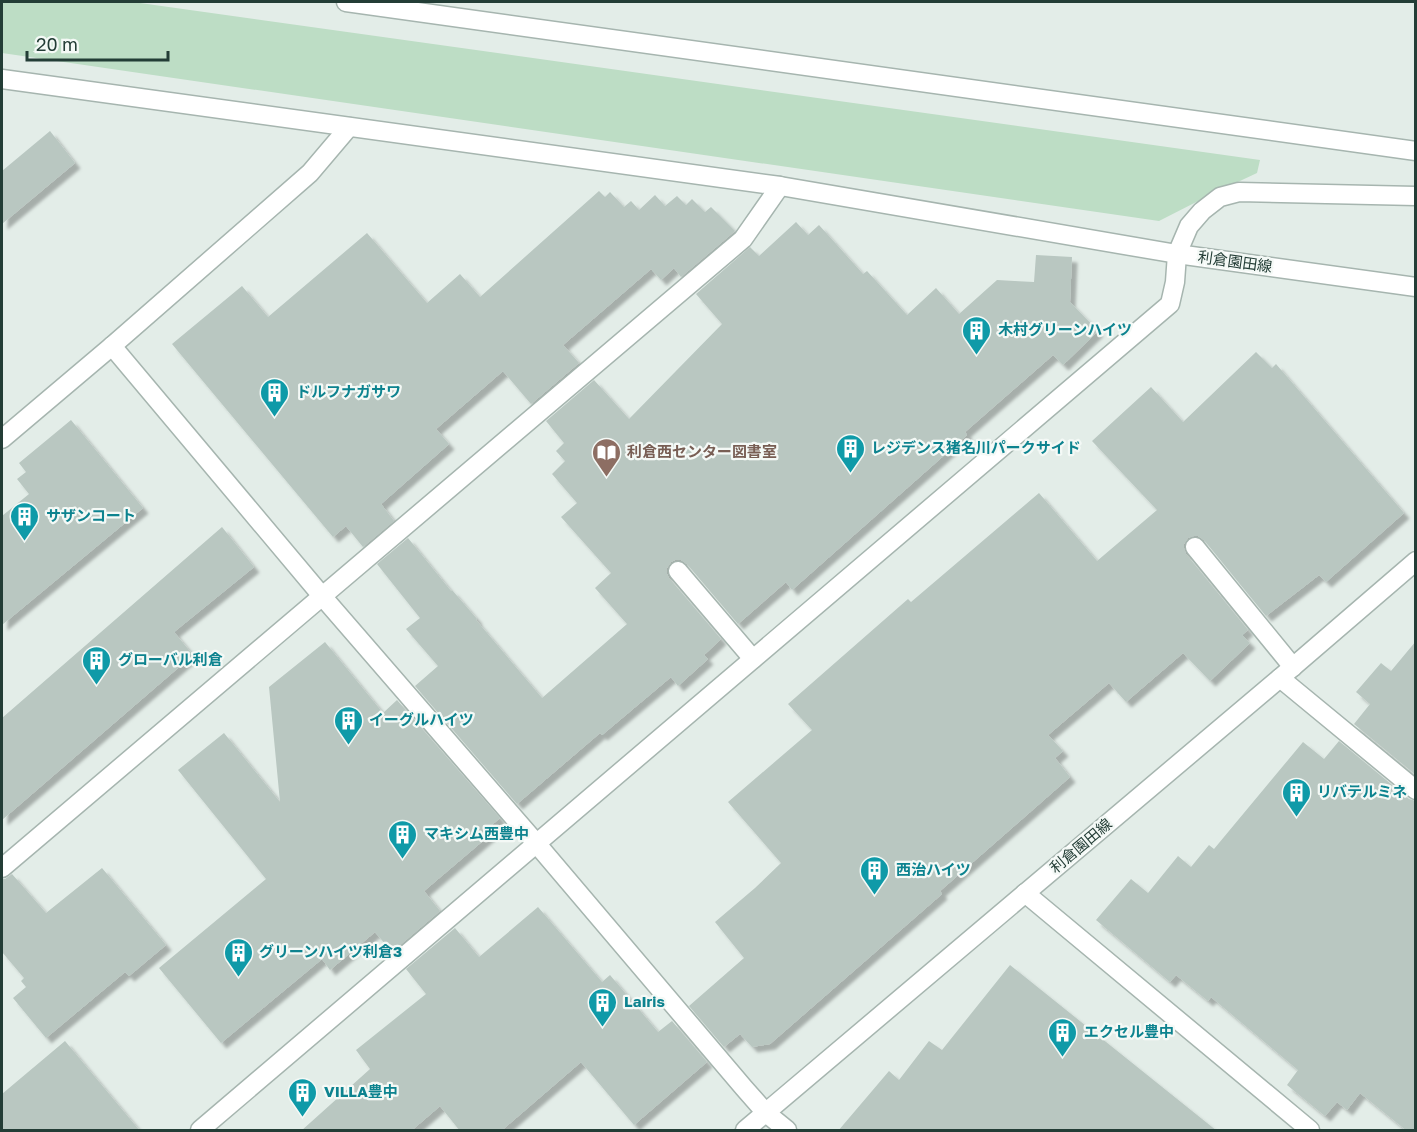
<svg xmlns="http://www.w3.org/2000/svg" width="1417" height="1132" font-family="'Golos Text','Noto Sans JP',sans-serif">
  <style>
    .green { fill: #bdddc5 }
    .building { fill: #b9c7c1; filter: url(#shadow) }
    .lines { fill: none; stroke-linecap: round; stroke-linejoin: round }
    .minor-casing { stroke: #a6b5af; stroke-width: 21 }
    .minor { stroke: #fff; stroke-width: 18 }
    .labels { text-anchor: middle; stroke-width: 4.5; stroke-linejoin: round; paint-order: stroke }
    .street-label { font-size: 15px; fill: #233d36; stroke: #f4f9f6 }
    .culture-label { font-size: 15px; font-weight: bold; fill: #0d838f; stroke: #f4f9f6; text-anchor: start }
    .education-label { font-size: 15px; font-weight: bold; fill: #785e54; stroke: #f4f9f6; text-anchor: start }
  </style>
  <defs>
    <filter id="shadow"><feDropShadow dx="5.5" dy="5.5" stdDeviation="1.5" flood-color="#0004"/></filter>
  </defs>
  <rect width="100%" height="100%" fill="#e3ede8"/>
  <!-- green -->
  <polygon class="green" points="2,2 133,2 1260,160 1257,173 1210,195 1159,221 2,53"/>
  <!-- building -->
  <g class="building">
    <polygon points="50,131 75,163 2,224 2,171"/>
    <polygon points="599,191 605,197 610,192 624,207 631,201 639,210 655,195 665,206 677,196 686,205 692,199 705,212 711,207 735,231 681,277 674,268 661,280 651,269 563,345 579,363 531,404 503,371 436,429 449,444 381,504 394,521 363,547 346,526 333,537 172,344 242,286 268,317 367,233 427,303 460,274 480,297"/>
    <polygon points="796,222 808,235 819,225 863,274 867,271 907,315 936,288 959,314 997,280 1034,282 1036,255 1072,257 1070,302 1098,331 1063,365 1053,355 965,432 967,435 792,590 786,582 738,624 687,564 681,560 675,560 671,562 667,568 667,574 669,578 721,639 704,655 708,659 678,686 671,677 602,735 600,733 517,804 415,686 438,666 406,629 420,618 377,564 408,538 451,591 452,590 477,619 476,620 542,698 627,624 595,588 611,573 561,517 577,503 552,474 565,461 556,451 564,443 546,421 594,380 629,419 722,324 696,294 750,247 759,256"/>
    <polygon points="1256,352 1272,368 1276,364 1404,513 1326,582 1319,575 1266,616 1204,540 1198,536 1194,536 1188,538 1184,544 1184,548 1186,554 1248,630 1242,635 1250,643 1210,681 1183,653 1126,702 1109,683 1048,735 1063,751 1055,758 1070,777 940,891 942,894 770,1044 752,1047 740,1034 724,1047 689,1006 744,958 715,922 755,888 781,863 728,802 812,730 788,704 908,599 911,602 1039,493 1097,561 1157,510 1092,441 1151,387 1183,422"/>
    <polygon points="71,420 143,508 2,625 2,516 29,494 17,479 26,472 19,463"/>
    <polygon points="222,527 254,567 174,632 193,655 2,820 2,718"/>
    <polygon points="1416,641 1416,775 1354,724 1370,704 1356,692 1381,663 1391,671"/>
    <polygon points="325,642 383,713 397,700 500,818 487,829 491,834 424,891 440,911 392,952 375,932 330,970 322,959 221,1043 159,968 266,879 178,770 224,733 280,802 269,687"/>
    <polygon points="1339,741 1409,799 1416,801 1416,1131 1407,1131 1360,1093 1347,1110 1337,1102 1325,1116 1287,1085 1298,1070 1211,997 1208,1001 1176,975 1170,982 1096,920 1131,879 1148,893 1178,856 1191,867 1209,845 1214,849 1303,742 1324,759"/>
    <polygon points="102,868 166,945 129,976 125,972 46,1038 13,998 26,987 21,981 24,978 2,952 2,879 5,879 12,874 46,913"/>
    <polygon points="538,907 602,982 610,975 658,1032 672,1021 707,1062 634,1125 581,1062 501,1131 460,1131 440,1106 411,1131 301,1131 370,1069 356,1050 426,994 406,969 455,928 479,957"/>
    <polygon points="1010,965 1217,1131 838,1131 889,1071 899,1080 929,1041 942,1050"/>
    <polygon points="65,1041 140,1131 2,1131 2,1094"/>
  </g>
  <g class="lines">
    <defs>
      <g id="minor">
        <polyline points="346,2 1416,151"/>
        <polyline points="2,79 780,186 1177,254 1416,287"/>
        <polyline points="112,346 322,596 536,843 744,1088 766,1113 787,1130"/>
        <polyline points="2,439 112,346 310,173 349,127"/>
        <polyline points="1195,547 1293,667"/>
        <polyline points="678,571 753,659"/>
        <polyline points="1280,678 1416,790"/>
        <polyline points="2,868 743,239 780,186"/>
        <polyline points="1025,893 1310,1130"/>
        <polyline points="200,1130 1170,304 1175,282 1177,254 1189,226 1202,211 1220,197 1239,192 1416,196"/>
        <polyline points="745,1130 1280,678 1416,561"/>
      </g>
    </defs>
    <!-- minor casing -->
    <use href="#minor" class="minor-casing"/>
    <!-- minor -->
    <use href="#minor" class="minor"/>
  </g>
  <!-- icons -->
  <defs>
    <symbol id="building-pin" viewBox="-11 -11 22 30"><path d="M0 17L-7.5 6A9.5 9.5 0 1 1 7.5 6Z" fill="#0f9aa8" stroke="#f4f9f6"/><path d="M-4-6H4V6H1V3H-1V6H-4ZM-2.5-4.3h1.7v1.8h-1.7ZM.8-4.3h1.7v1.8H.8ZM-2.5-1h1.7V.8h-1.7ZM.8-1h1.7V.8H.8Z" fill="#fff"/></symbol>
    <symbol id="library-pin" viewBox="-11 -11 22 30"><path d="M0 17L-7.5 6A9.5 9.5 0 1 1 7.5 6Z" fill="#8d6e63" stroke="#f4f9f6"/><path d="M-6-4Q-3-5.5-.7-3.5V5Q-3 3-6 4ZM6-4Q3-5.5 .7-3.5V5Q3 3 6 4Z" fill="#fff"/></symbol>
  </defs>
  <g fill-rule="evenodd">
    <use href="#building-pin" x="960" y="314" width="33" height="45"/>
    <use href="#building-pin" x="258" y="376" width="33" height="45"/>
    <use href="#building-pin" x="834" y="432" width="33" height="45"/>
    <use href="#library-pin" x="590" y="436" width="33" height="45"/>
    <use href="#building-pin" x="8" y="500" width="33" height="45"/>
    <use href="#building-pin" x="80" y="644" width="33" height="45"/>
    <use href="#building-pin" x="332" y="704" width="33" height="45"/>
    <use href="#building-pin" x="1280" y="776" width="33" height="45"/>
    <use href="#building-pin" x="386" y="818" width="33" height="45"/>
    <use href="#building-pin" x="858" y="854" width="33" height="45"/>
    <use href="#building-pin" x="222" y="936" width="33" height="45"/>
    <use href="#building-pin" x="586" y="986" width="33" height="45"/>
    <use href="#building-pin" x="1046" y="1016" width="33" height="45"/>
    <use href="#building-pin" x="286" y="1076" width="33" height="45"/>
  </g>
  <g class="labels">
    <!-- street labels -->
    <g class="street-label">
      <text transform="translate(1235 262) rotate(8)" y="5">利倉園田線</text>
      <text transform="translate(1081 846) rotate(-40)" y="5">利倉園田線</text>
    </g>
    <!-- culture labels -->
    <g class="culture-label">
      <text x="998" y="335">木村グリーンハイツ</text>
      <text x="296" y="397">ドルフナガサワ</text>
      <text x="871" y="453">レジデンス猪名川パークサイド</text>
      <text x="46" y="521">サザンコート</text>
      <text x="118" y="665">グローバル利倉</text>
      <text x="369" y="725">イーグルハイツ</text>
      <text x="1317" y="797">リバテルミネ</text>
      <text x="424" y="839">マキシム西豊中</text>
      <text x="896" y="875">西治ハイツ</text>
      <text x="259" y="957">グリーンハイツ利倉3</text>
      <text x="624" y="1007">LaIris</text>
      <text x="1084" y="1037">エクセル豊中</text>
      <text x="324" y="1097">VILLA豊中</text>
    </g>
    <!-- education labels -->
    <g class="education-label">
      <text x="627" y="457">利倉西センター図書室</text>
    </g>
  </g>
  <!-- border -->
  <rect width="1417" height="1132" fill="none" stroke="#233d36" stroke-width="6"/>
  <!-- scale -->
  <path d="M27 51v9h141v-9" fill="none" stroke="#233d36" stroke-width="3"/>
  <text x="36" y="51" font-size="18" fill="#233d36" stroke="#f4f9f6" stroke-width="4.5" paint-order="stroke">20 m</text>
</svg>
